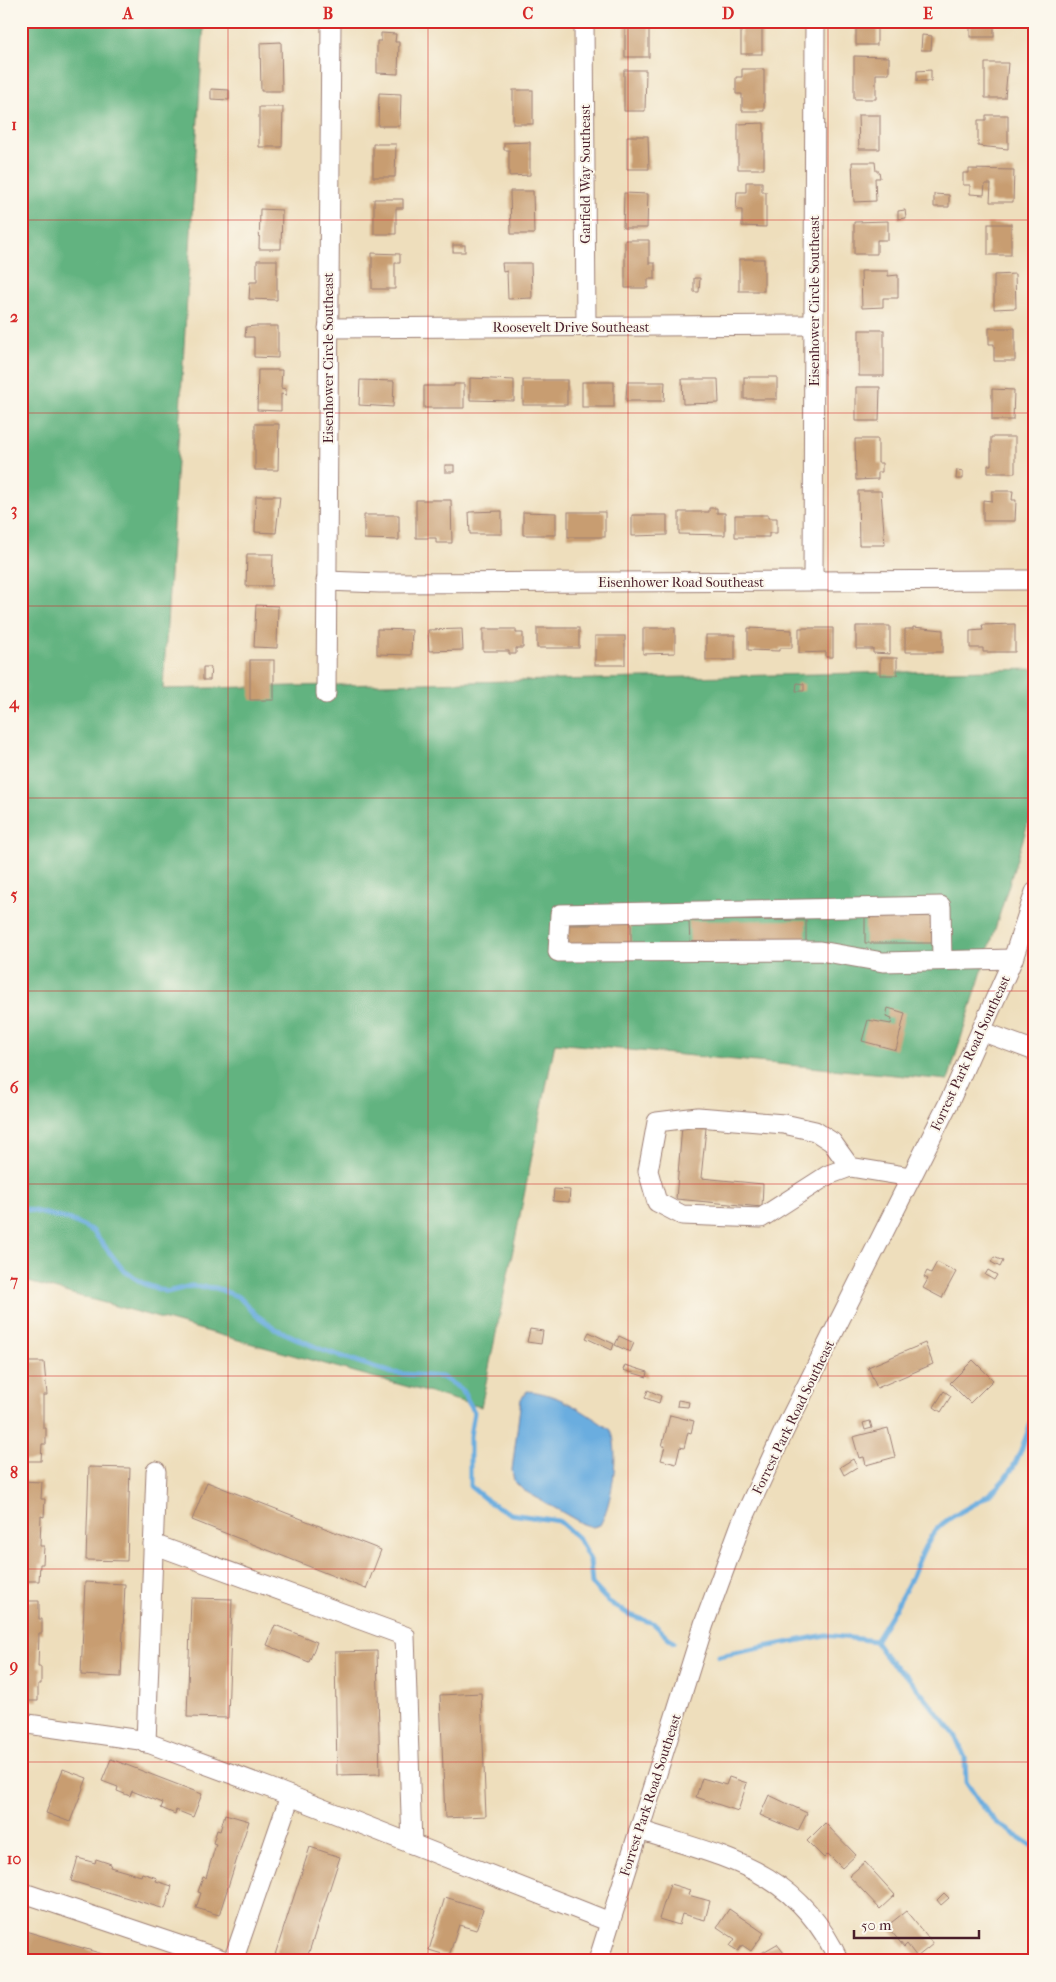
<svg xmlns="http://www.w3.org/2000/svg" width="1056" height="1982" font-family="'IM FELL French Canon',serif">
  <style>
    .forest { fill: #62b380; stroke: #566956 }
    .water { fill: #6baddf; stroke: #5a6685 }
    .lines { fill: none; stroke-linecap: round; stroke-linejoin: round }
    .stream { stroke: #6baddf; stroke-width: 5 }
    .building { fill: #c89d71 }
    .minor-casing { stroke: #9c7e74; stroke-width: 21 }
    .minor { stroke: #fff; stroke-width: 19 }
    .grid { fill: none; stroke: #d62828; stroke-width: 1; stroke-opacity: 0.55 }
    .labels { text-anchor: middle; stroke-width: 4; stroke-linejoin: round; paint-order: stroke }
    .street-label { font-size: 14px; fill: #4a1f2b; stroke: #fbf7ec }
    .neatline { fill: none; stroke: #d62828; stroke-width: 2 }
    .grid-label { font-size: 16px; text-anchor: middle; font-weight: bold; fill: #d62828 }
  </style>
  <rect width="100%" height="100%" fill="#fbf7ec"/>
  <filter id="ink" filterUnits="userSpaceOnUse"><feTurbulence type="fractalNoise" baseFrequency=".02" numOctaves="2"/><feDisplacementMap in="SourceGraphic" scale="10" xChannelSelector="R" yChannelSelector="G"/><feConvolveMatrix kernelMatrix="1 2 1 2 8 2 1 2 1" color-interpolation-filters="sRGB"/></filter>
  <filter id="wash" filterUnits="userSpaceOnUse"><feTurbulence type="fractalNoise" baseFrequency=".0096" numOctaves="4" result="noise"/><feDisplacementMap in="SourceGraphic" scale="20" xChannelSelector="R" yChannelSelector="G"/><feGaussianBlur stdDeviation="1.12" result="paint"/><feColorMatrix in="noise" values="0 0 0 0 0 0 0 0 0 0 0 0 0 0 0 0 0 1.4 0 .05"/><feComposite in="paint" operator="in"/></filter>
  <g filter="url(#wash)">
    <rect width="100%" height="100%" fill="#eedebc"/>
    <!-- forest -->
    <polygon class="forest" points="21,21 204,21 163,689 1035,669 1035,801 948,1080 555,1043 481,1407 21,1280"/>
    <!-- water -->
    <path class="water" d="M 527,1391 C 560,1393 585,1413 611,1430 C 620,1452 612,1504 600,1525 L 593,1527 L 583,1524 L 523,1490 L 514,1481 L 512,1470 L 521,1399 Z"/>
    <g class="lines">
      <!-- stream -->
      <g class="stream">
        <polyline points="21,1208 71,1220 93,1231 123,1270 144,1284 167,1292 191,1286 216,1288 239,1297 256,1315 276,1329 322,1350 392,1373 442,1377 462,1390 474,1412 470,1436 470,1486 489,1502 511,1514 559,1521 578,1538 590,1560 592,1584 609,1602 630,1615 653,1623 673,1642"/>
        <path d="M 875,1641 C 888,1619 903,1597 913,1574 C 920,1558 925,1543 936,1530 C 948,1517 963,1511 978,1502 C 1016,1479 1021,1450 1035,1411"/>
        <polyline points="875,1641 889,1661 908,1677 955,1735 965,1758 966,1782 980,1803 996,1822 1035,1848"/>
        <polyline points="719,1656 826,1635 875,1641"/>
      </g>
    </g>
    <g id="blocks">
      <!-- building -->
      <g class="building">
        <rect x="625" y="21" width="24" height="36"/>
        <rect x="741" y="21" width="21" height="33"/>
        <rect x="856" y="21" width="21" height="24"/>
        <rect x="970" y="21" width="24" height="16"/>
        <polygon points="381,33 396,34 395,42 399,42 398,74 377,73 377,41 381,41"/>
        <polygon points="922,35 932,36 931,50 921,50"/>
        <polygon points="281,42 282,91 261,91 260,43"/>
        <polygon points="854,56 889,57 889,74 876,74 876,99 854,99"/>
        <polygon points="985,63 1008,63 1005,98 985,98"/>
        <polygon points="742,69 764,69 764,111 742,111 742,94 736,94 736,77 742,77"/>
        <polygon points="624,70 646,70 645,111 624,111"/>
        <polygon points="931,70 931,81 917,81 917,71"/>
        <polygon points="211,89 229,90 229,100 211,99"/>
        <rect x="513" y="90" width="20" height="34"/>
        <polygon points="379,93 401,94 400,126 378,126"/>
        <polygon points="259,107 283,107 282,147 259,147"/>
        <polygon points="858,115 880,115 880,149 859,149"/>
        <polygon points="986,115 1008,115 1008,149 978,146 978,120 986,120"/>
        <polygon points="764,123 764,169 738,169 738,124"/>
        <polygon points="627,136 648,136 649,169 627,169"/>
        <polygon points="530,142 530,175 509,176 509,150 504,150 504,143"/>
        <polygon points="373,144 396,144 395,177 373,177"/>
        <polygon points="852,162 875,162 876,171 879,171 880,178 875,178 876,201 854,202"/>
        <polygon points="969,169 1014,170 1013,202 990,202 991,184 985,184 984,195 970,194 970,185 963,185 963,173 969,173"/>
        <polygon points="746,182 762,182 762,192 766,192 766,227 742,226 742,210 736,210 737,192 746,192"/>
        <polygon points="510,191 533,191 534,234 511,234"/>
        <polygon points="624,193 648,194 647,228 623,228"/>
        <polygon points="934,194 949,195 949,207 934,207"/>
        <polygon points="374,199 403,199 403,208 396,208 396,234 374,234"/>
        <polygon points="260,209 282,210 281,249 259,249"/>
        <polygon points="905,210 906,218 898,219 898,211"/>
        <polygon points="888,221 888,240 877,240 877,254 854,254 854,222"/>
        <rect x="988" y="224" width="23" height="31"/>
        <polygon points="625,240 649,240 649,263 655,263 655,279 648,279 648,288 625,288"/>
        <rect x="453" y="245" width="12" height="7"/>
        <polygon points="372,253 400,254 400,263 395,263 395,289 372,289"/>
        <rect x="739" y="259" width="25" height="32"/>
        <polygon points="257,260 277,260 277,300 249,299 250,282 257,282"/>
        <polygon points="502,263 531,263 532,298 508,299 507,271 503,272"/>
        <polygon points="861,271 888,271 888,276 898,275 898,298 883,298 883,307 862,308"/>
        <polygon points="1015,274 1016,308 994,309 994,275"/>
        <polygon points="694,278 700,278 699,292 694,292"/>
        <polygon points="255,326 278,326 278,358 254,357 254,337 245,337 246,327"/>
        <polygon points="989,328 1015,328 1015,361 994,361 994,344 989,344"/>
        <rect x="859" y="330" width="25" height="46"/>
        <polygon points="258,370 282,370 281,388 286,389 286,395 281,394 281,411 257,410"/>
        <rect x="744" y="377" width="33" height="22"/>
        <polygon points="470,378 514,380 514,401 470,400"/>
        <polygon points="682,379 718,379 719,403 683,404"/>
        <polygon points="360,380 394,381 393,407 359,405"/>
        <rect x="523" y="380" width="44" height="25"/>
        <rect x="582" y="382" width="32" height="25"/>
        <polygon points="627,382 665,382 664,401 626,401"/>
        <polygon points="454,384 464,384 464,408 424,408 424,386 454,386"/>
        <polygon points="856,387 880,387 879,421 856,421"/>
        <polygon points="992,389 1014,390 1013,420 992,420"/>
        <polygon points="255,424 279,424 278,470 255,470"/>
        <polygon points="991,437 1015,437 1015,473 988,473 988,465 991,465"/>
        <polygon points="855,439 878,439 878,463 882,463 882,472 878,472 878,479 856,480"/>
        <rect x="445" y="465" width="9" height="7"/>
        <polygon points="957,470 963,471 963,479 956,479"/>
        <polygon points="858,491 881,491 885,545 859,545"/>
        <polygon points="992,491 1013,491 1012,500 1016,500 1015,521 983,521 983,500 992,501"/>
        <polygon points="256,496 280,496 276,533 255,532"/>
        <polygon points="416,500 451,500 452,543 436,543 436,538 416,538"/>
        <polygon points="709,508 717,508 717,513 725,513 725,535 679,534 679,512 709,512"/>
        <polygon points="502,511 502,534 470,534 469,512"/>
        <polygon points="523,512 556,513 556,535 523,535"/>
        <rect x="568" y="512" width="37" height="25"/>
        <polygon points="364,515 399,515 399,540 364,539"/>
        <polygon points="632,515 667,515 667,535 632,536"/>
        <polygon points="735,515 768,515 768,518 777,518 777,533 769,533 769,537 735,537"/>
        <polygon points="247,554 273,554 272,586 246,586"/>
        <polygon points="256,605 278,606 277,648 254,647"/>
        <polygon points="1015,624 1015,652 983,652 983,648 970,648 970,631 983,630 982,625"/>
        <polygon points="856,626 890,626 890,654 873,653 873,649 856,649"/>
        <polygon points="913,627 943,630 943,652 905,652 905,629 913,629"/>
        <rect x="537" y="628" width="42" height="20"/>
        <polygon points="643,628 675,628 675,653 643,654"/>
        <polygon points="748,628 792,630 792,648 780,648 780,651 748,650"/>
        <polygon points="799,628 833,628 833,657 826,657 826,652 799,653"/>
        <polygon points="377,629 412,630 411,655 377,654"/>
        <polygon points="462,629 463,650 429,651 428,630"/>
        <polygon points="483,629 516,629 516,633 523,633 523,648 516,648 516,654 509,654 509,651 483,651"/>
        <rect x="706" y="635" width="29" height="25"/>
        <rect x="595" y="636" width="30" height="29"/>
        <rect x="880" y="658" width="17" height="17"/>
        <rect x="250" y="660" width="24" height="40"/>
        <polygon points="203,667 211,667 210,680 203,680"/>
        <polygon points="797,683 804,684 804,691 796,691"/>
        <polygon points="936,916 937,943 865,943 865,917"/>
        <polygon points="591,920 631,920 631,946 567,946 567,925 591,925"/>
        <polygon points="806,920 806,945 690,946 689,921"/>
        <polygon points="888,1008 905,1013 896,1050 862,1041 868,1020 891,1024 892,1019 886,1017"/>
        <polygon points="682,1126 706,1128 701,1178 763,1184 762,1207 676,1199"/>
        <polygon points="554,1189 570,1190 569,1202 553,1201"/>
        <polygon points="994,1257 1003,1261 1000,1267 991,1262"/>
        <polygon points="937,1262 956,1272 942,1298 923,1288 928,1279 924,1277 927,1271 931,1273"/>
        <polygon points="988,1270 997,1275 994,1280 985,1275"/>
        <polygon points="530,1329 543,1331 541,1344 527,1342"/>
        <polygon points="589,1332 614,1344 612,1350 586,1338"/>
        <polygon points="619,1336 634,1343 630,1352 615,1345"/>
        <polygon points="925,1343 933,1364 877,1388 868,1367"/>
        <polygon points="973,1360 993,1380 970,1403 950,1383"/>
        <polygon points="21,1362 44,1362 47,1395 43,1395 43,1428 46,1428 46,1444 42,1444 41,1461 21,1461"/>
        <polygon points="625,1365 648,1372 647,1377 623,1370"/>
        <polygon points="648,1390 661,1396 659,1403 645,1398"/>
        <polygon points="944,1391 951,1396 941,1412 934,1407"/>
        <polygon points="678,1400 689,1402 688,1407 677,1406"/>
        <polygon points="670,1415 694,1421 691,1433 688,1432 684,1448 680,1447 676,1464 661,1460 665,1446 662,1446"/>
        <polygon points="870,1421 872,1428 865,1430 863,1423"/>
        <polygon points="888,1428 895,1457 866,1465 864,1457 859,1458 853,1437"/>
        <polygon points="853,1459 857,1467 844,1475 840,1467"/>
        <polygon points="89,1467 130,1468 127,1561 86,1560"/>
        <polygon points="21,1481 42,1482 41,1499 45,1499 44,1517 41,1516 40,1546 44,1546 43,1564 40,1564 39,1581 21,1581"/>
        <polygon points="207,1482 381,1550 366,1589 192,1520"/>
        <polygon points="85,1582 125,1584 121,1677 81,1675"/>
        <polygon points="191,1598 232,1599 228,1718 187,1717"/>
        <polygon points="21,1601 39,1601 39,1619 42,1619 42,1633 39,1633 38,1667 41,1667 41,1684 38,1684 38,1701 21,1701"/>
        <polygon points="275,1625 317,1642 309,1662 267,1645"/>
        <polygon points="377,1651 380,1774 337,1775 335,1652"/>
        <polygon points="481,1693 486,1816 445,1818 440,1695"/>
        <polygon points="111,1759 202,1794 193,1817 176,1810 175,1814 161,1808 163,1803 132,1791 130,1796 117,1791 118,1787 102,1781"/>
        <polygon points="63,1769 87,1778 70,1822 46,1813"/>
        <polygon points="729,1777 747,1783 738,1811 696,1797 702,1778 726,1785"/>
        <polygon points="769,1795 807,1813 798,1831 760,1815"/>
        <polygon points="225,1814 249,1821 219,1915 196,1908 201,1893 198,1892 203,1877 206,1878 216,1844 213,1843 217,1830 220,1831"/>
        <polygon points="825,1823 856,1855 842,1868 828,1854 824,1858 807,1841"/>
        <polygon points="310,1847 340,1857 306,1961 273,1961"/>
        <polygon points="78,1858 95,1863 96,1859 111,1864 110,1867 141,1876 142,1873 157,1878 156,1881 172,1886 165,1909 71,1881"/>
        <polygon points="865,1862 895,1895 880,1909 849,1876"/>
        <polygon points="670,1884 690,1890 688,1895 710,1901 705,1920 682,1914 679,1925 659,1919"/>
        <polygon points="944,1893 949,1898 941,1905 937,1900"/>
        <polygon points="445,1897 483,1909 476,1930 459,1925 449,1956 429,1950"/>
        <polygon points="729,1909 764,1933 751,1951 742,1945 738,1951 730,1946 735,1939 717,1927"/>
        <polygon points="906,1911 933,1944 917,1957 907,1944 904,1947 887,1926"/>
        <polygon points="22,1930 116,1958 115,1961 30,1961 31,1958 21,1955"/>
        <polygon points="777,1944 790,1961 761,1961 758,1955"/>
      </g>
    </g>
  </g>
  <g filter="url(#ink)">
    <use href="#blocks" fill-opacity="0" stroke="#9c7e74" stroke-width="1"/>
    <g class="lines">
      <defs>
        <g id="minor">
          <polyline points="584,21 586,327"/>
          <polyline points="328,328 814,325"/>
          <polyline points="326,581 380,583 1035,580"/>
          <polyline points="813,581 815,21"/>
          <polyline points="326,694 331,21"/>
          <polyline points="942,960 941,906 560,914 558,952 820,951 883,962 1013,959"/>
          <polyline points="981,1031 1035,1051"/>
          <polyline points="850,1167 832,1142 815,1131 784,1124 698,1117 657,1122 648,1171 657,1202 682,1215 761,1218 828,1175 850,1167 911,1177"/>
          <polyline points="153,1544 405,1636 412,1844"/>
          <polyline points="21,1723 140,1740 270,1788 610,1922"/>
          <polyline points="146,1743 156,1471"/>
          <path d="M 639,1830 C 726,1858 797,1869 839,1961"/>
          <polyline points="21,1892 226,1961"/>
          <polyline points="233,1961 290,1796"/>
          <polyline points="598,1961 704,1624 741,1524 784,1431 951,1098 1013,959 1035,892"/>
        </g>
      </defs>
      <!-- minor casing -->
      <use href="#minor" class="minor-casing"/>
      <!-- minor -->
      <use href="#minor" class="minor"/>
    </g>
  </g>
  <!-- grid -->
  <path class="grid" d="M 228,21 L 228,1961M 428,21 L 428,1961M 628,21 L 628,1961M 828,21 L 828,1961M 21,220 L 1035,220M 21,413 L 1035,413M 21,606 L 1035,606M 21,798 L 1035,798M 21,991 L 1035,991M 21,1184 L 1035,1184M 21,1376 L 1035,1376M 21,1569 L 1035,1569M 21,1762 L 1035,1762"/>
  <g class="labels">
    <!-- street labels -->
    <g class="street-label">
      <text transform="translate(585 174) rotate(-90)" y="5">Garfield Way Southeast</text>
      <text transform="translate(814 301) rotate(-90)" y="5">Eisenhower Circle Southeast</text>
      <text x="571" y="332">Roosevelt Drive Southeast</text>
      <text transform="translate(328 358) rotate(-90)" y="5">Eisenhower Circle Southeast</text>
      <text x="681" y="587">Eisenhower Road Southeast</text>
      <text transform="translate(970 1053) rotate(-65)" y="5">Forrest Park Road Southeast</text>
      <text transform="translate(793 1417) rotate(-64)" y="5">Forrest Park Road Southeast</text>
      <text transform="translate(650 1795) rotate(-72)" y="5">Forrest Park Road Southeast</text>
    </g>
  </g>
  <!-- margin -->
  <rect width="1056" height="1982" fill="none" stroke="#fbf7ec" stroke-width="55"/>
  <!-- scale -->
  <path d="M854 1930v8h125v-8" fill="none" stroke="#4a1f2b" stroke-width="2.5"/>
  <text x="861" y="1930" font-size="15" fill="#4a1f2b" stroke="#fbf7ec" stroke-width="4" paint-order="stroke">50 m</text>
  <rect x="28" y="28" width="1000" height="1926" class="neatline"/>
  <g class="grid-label">
    <text x="128" y="19">A</text>
    <text x="328" y="19">B</text>
    <text x="528" y="19">C</text>
    <text x="728" y="19">D</text>
    <text x="928" y="19">E</text>
    <text x="14" y="130">1</text>
    <text x="14" y="322">2</text>
    <text x="14" y="515">3</text>
    <text x="14" y="708">4</text>
    <text x="14" y="900">5</text>
    <text x="14" y="1093">6</text>
    <text x="14" y="1286">7</text>
    <text x="14" y="1478">8</text>
    <text x="14" y="1671">9</text>
    <text x="14" y="1864">10</text>
  </g>
</svg>
